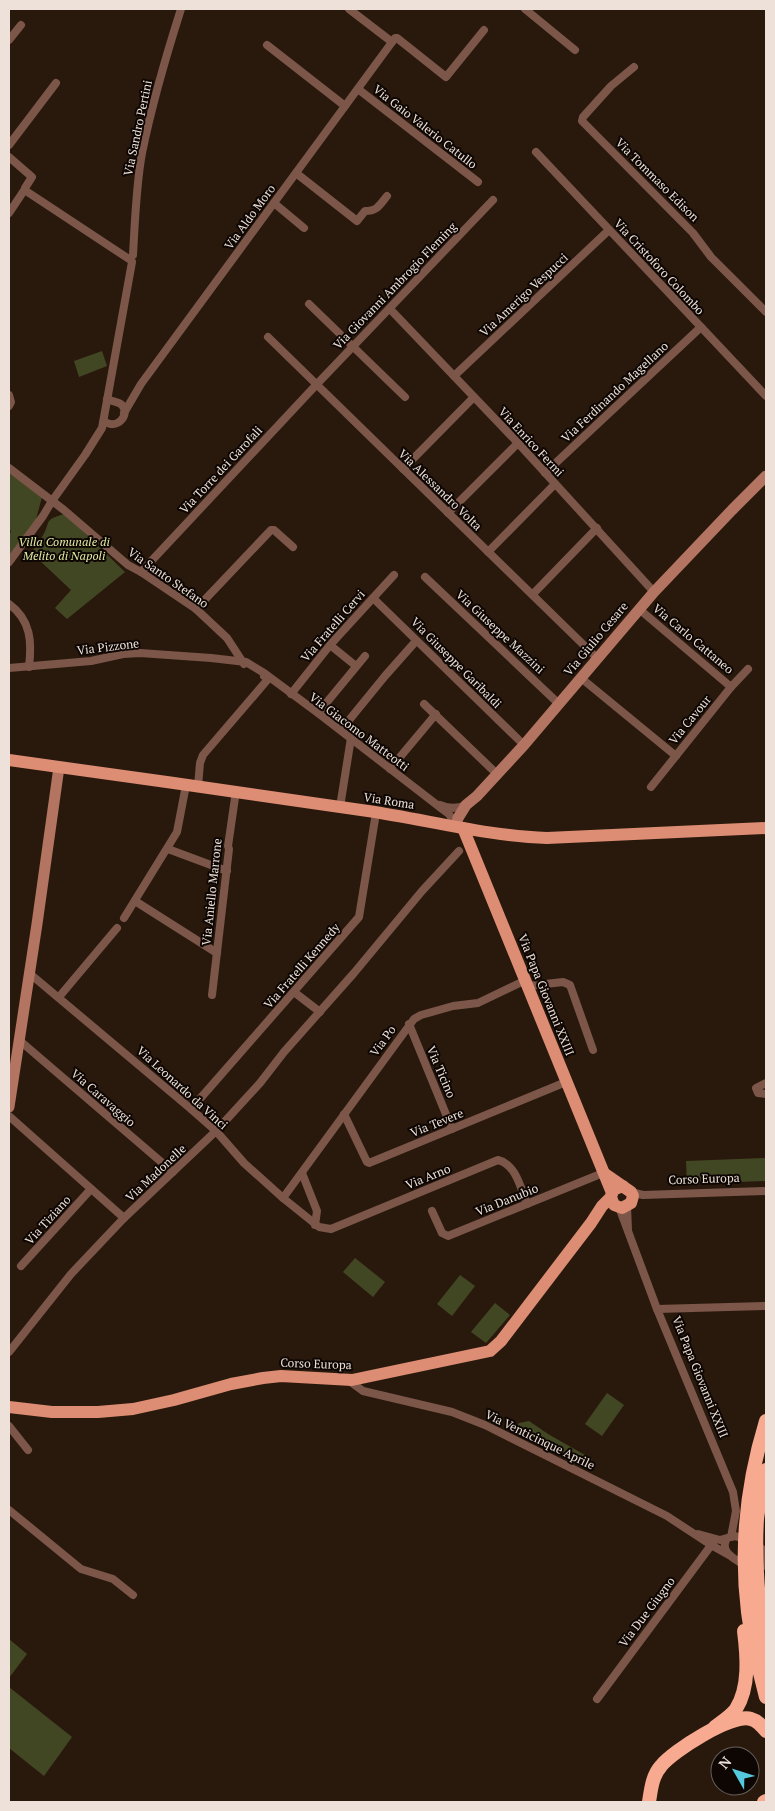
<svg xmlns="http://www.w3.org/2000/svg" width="775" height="1811" font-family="'PT Serif',serif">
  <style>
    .green { fill: #424723 }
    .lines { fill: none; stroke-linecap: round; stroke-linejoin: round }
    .street { stroke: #7c5649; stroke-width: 8 }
    .secondary { stroke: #b37561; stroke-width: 11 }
    .primary { stroke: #dd8d73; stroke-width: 12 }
    .highway { stroke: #f8aa90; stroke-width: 14 }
    .highway-bridge { stroke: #f8aa90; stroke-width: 14 }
    .labels { text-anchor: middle; stroke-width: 4; stroke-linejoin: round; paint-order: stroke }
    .street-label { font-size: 12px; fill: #ede1d9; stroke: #0d0603 }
    .park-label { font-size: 12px; font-style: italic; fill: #e2eca3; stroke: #0d0603 }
  </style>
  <rect width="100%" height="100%" fill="#29190d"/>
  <!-- green -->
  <g class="green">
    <polygon points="102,351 107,366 79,377 74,361"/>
    <polygon points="9,473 42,497 35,523 9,557 9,536 11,531 9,529"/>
    <path d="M 65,514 L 125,572 L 67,619 L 55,608 L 71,590 L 37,558 L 28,557 C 33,550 38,544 42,537 C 52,521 42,520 65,514 Z"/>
    <polygon points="766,1158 766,1181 687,1184 686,1161"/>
    <polygon points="355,1258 385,1282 373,1297 343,1272"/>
    <polygon points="460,1275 475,1286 452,1316 437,1304"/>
    <polygon points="495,1303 510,1315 486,1343 471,1332"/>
    <polygon points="607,1393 624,1405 602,1436 585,1424"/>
    <polygon points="529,1421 548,1434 592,1459 588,1466 514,1430 519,1423"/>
    <polygon points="9,1639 27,1654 9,1678"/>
    <polygon points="9,1687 72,1737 44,1776 9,1748"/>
  </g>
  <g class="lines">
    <!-- street -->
    <g class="street">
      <polyline points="349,9 392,42"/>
      <polyline points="525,9 575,50"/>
      <polyline points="9,40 21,25"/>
      <polyline points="267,45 345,106"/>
      <polyline points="634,67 611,86 583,117 582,121 693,233 711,257 766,312"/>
      <polyline points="358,89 478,182"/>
      <polyline points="9,145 56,83"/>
      <polyline points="536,152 766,396"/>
      <polyline points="9,157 32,177 25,188 26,191 129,259"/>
      <path d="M 296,173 L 357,221 L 365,211 C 377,211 379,206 387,196"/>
      <polyline points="274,203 304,228"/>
      <polyline points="9,213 25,189"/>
      <path d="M 133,255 C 135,221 136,186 142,153 C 152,104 166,56 181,9"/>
      <polyline points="309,304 405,397"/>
      <polyline points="390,309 518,443 654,592"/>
      <polyline points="268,337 597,658"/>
      <polyline points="454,376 609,230"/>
      <polyline points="9,395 11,402 9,406"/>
      <polyline points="124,413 141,384 395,38 397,38 446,77 484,30"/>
      <path d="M 104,421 C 116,431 131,415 122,405 C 118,401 112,402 107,399"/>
      <polyline points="9,468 64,510 128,565 141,572 196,609 227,638 244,664"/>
      <polyline points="403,469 474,397"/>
      <polyline points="545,473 701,327"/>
      <polyline points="448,513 518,443"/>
      <polyline points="488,552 555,484"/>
      <polyline points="9,562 43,516 52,501 85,455 102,428 132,262"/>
      <polyline points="141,572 317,384 493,200"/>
      <polyline points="425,577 559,704"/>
      <polyline points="533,594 597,528"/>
      <polyline points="373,598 524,745"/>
      <path d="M 9,604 C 31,620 32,642 29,667"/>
      <polyline points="196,609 271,530 274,530 293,547"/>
      <polyline points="639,609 731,687"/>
      <polyline points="330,645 356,666"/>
      <polyline points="9,668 91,661 123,654 140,653 211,658 246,662 264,673 318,713 441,808 449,814 456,826"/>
      <polyline points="581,678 676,756"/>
      <polyline points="291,694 330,645 394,575"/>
      <polyline points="424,704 498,775"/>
      <polyline points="318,713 365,656"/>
      <polyline points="341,730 385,676 416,641"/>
      <polyline points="390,769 436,714"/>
      <polyline points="198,786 200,763 203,755 269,678 264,676"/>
      <polyline points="651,787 731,687 748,669"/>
      <path d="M 440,805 C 449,809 457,809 466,805"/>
      <polyline points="340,807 351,738"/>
      <polyline points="168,849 227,871"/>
      <polyline points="135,901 217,953"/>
      <polyline points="124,918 177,832 186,785"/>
      <path d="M 29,973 L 191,1109 L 216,1131 L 244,1163 L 283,1198 L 319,1227 L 331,1229 L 498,1160 C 516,1164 521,1189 527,1204"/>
      <polyline points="528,986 563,982 570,985 593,1050"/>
      <polyline points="294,992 320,1012"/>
      <polyline points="212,995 229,849 228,846 236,791"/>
      <polyline points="59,997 117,928"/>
      <polyline points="409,1024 452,1129"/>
      <polyline points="19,1040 173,1172"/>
      <polyline points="766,1083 756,1088 758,1093 766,1094"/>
      <polyline points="191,1109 359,917 376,813"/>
      <polyline points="344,1114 367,1162 369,1163 566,1082"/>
      <polyline points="9,1116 124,1218"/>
      <polyline points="302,1173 317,1211 315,1225"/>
      <polyline points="631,1192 643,1195 766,1191"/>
      <polyline points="283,1198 414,1019 421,1015 453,1006 478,1003 526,980"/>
      <polyline points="627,1206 628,1230"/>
      <polyline points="619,1207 657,1309 733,1492 736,1511 731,1537"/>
      <polyline points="432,1211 442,1233 448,1236 603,1173"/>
      <polyline points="21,1266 91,1189"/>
      <polyline points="657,1309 766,1306"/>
      <polyline points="9,1352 71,1274 124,1218 216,1131 260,1083 284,1052 354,973 422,891 459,851"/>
      <polyline points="348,1380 363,1391 452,1412 485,1425 667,1516 711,1545 729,1555"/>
      <polyline points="9,1426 28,1450"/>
      <polyline points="9,1510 81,1569 113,1579 133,1595"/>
      <polyline points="698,1534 720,1540 734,1536 744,1538 759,1546 765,1552 765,1558 763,1566 756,1570"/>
      <path d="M 726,1540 C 720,1553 736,1559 745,1566"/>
      <polyline points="597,1699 715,1540"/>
    </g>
    <!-- secondary -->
    <g class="secondary">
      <polyline points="456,826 458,818 466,805 477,796 524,745 654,592 732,510 766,476"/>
      <polyline points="9,1107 37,924 59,767"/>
    </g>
    <!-- primary -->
    <g class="primary">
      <path d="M 9,760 C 129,776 248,794 368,811 C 428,820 487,836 547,838 L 766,828"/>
      <polyline points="463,828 612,1193"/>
      <polyline points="605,1174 631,1192 633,1196 631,1203 622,1208 614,1205 611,1197 613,1190 623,1186"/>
      <polyline points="9,1407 52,1412 98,1412 133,1409 174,1400 231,1384 263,1378 281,1376 352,1380 490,1351 501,1341 591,1223 602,1206 611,1197"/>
    </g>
    <!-- highway -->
    <g class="highway">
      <polyline points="757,1661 766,1697"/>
      <path d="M 649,1802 C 651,1790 652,1776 661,1766 C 673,1751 732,1713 751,1719 C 758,1721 762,1726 766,1731"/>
      <polyline points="764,1802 766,1801"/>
    </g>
    <!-- highway-bridge -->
    <g class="highway-bridge">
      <path d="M 766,1657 C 759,1611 754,1566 757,1519 C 759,1503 763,1486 766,1470"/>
      <path d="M 757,1661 C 754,1645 750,1628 748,1612 C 740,1548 747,1483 766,1421"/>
      <path d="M 715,1727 C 721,1722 731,1716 736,1709 C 750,1687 747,1655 744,1631"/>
    </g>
  </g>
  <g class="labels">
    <!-- street labels -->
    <g class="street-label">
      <text transform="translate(425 127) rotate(38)" y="4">Via Gaio Valerio Catullo</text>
      <text transform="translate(138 128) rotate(-78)" y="4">Via Sandro Pertini</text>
      <text transform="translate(657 180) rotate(45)" y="4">Via Tommaso Edison</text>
      <text transform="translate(250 217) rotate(-54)" y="4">Via Aldo Moro</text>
      <text transform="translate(659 267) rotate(47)" y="4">Via Cristoforo Colombo</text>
      <text transform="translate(395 286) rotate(-46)" y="4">Via Giovanni Ambrogio Fleming</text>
      <text transform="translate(524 295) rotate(-43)" y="4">Via Amerigo Vespucci</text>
      <text transform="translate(615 392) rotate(-43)" y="4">Via Ferdinando Magellano</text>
      <text transform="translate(531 442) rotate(47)" y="4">Via Enrico Fermi</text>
      <text transform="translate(221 470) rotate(-47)" y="4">Via Torre dei Garofali</text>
      <text transform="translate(440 490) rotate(44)" y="4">Via Alessandro Volta</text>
      <text transform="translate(168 578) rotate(35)" y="4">Via Santo Stefano</text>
      <text transform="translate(333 626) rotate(-49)" y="4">Via Fratelli Cervi</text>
      <text transform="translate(500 632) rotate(43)" y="4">Via Giuseppe Mazzini</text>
      <text transform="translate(596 639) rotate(-50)" y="4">Via Giulio Cesare</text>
      <text transform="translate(693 639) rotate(40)" y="4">Via Carlo Cattaneo</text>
      <text transform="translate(108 647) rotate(-7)" y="4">Via Pizzone</text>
      <text transform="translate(456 663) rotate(45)" y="4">Via Giuseppe Garibaldi</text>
      <text transform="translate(690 720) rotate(-51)" y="4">Via Cavour</text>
      <text transform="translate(359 732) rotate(37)" y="4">Via Giacomo Matteotti</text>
      <text transform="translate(389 801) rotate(9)" y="4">Via Roma</text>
      <text transform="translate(212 892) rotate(-84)" y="4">Via Aniello Marrone</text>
      <text transform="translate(302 966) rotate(-49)" y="4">Via Fratelli Kennedy</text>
      <text transform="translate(546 995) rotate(68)" y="4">Via Papa Giovanni XXIII</text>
      <text transform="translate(383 1041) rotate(-54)" y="4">Via Po</text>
      <text transform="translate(441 1072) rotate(67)" y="4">Via Ticino</text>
      <text transform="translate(182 1088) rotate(42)" y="4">Via Leonardo da Vinci</text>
      <text transform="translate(103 1098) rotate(41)" y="4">Via Caravaggio</text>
      <text transform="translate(437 1123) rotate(-22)" y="4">Via Tevere</text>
      <text transform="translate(156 1173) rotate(-43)" y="4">Via Madonelle</text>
      <text transform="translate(428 1177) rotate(-22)" y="4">Via Arno</text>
      <text transform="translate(704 1179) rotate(-2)" y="4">Corso Europa</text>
      <text transform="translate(507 1200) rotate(-22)" y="4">Via Danubio</text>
      <text transform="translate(48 1220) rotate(-48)" y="4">Via Tiziano</text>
      <text transform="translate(316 1364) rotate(2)" y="4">Corso Europa</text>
      <text transform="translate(700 1377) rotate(68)" y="4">Via Papa Giovanni XXIII</text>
      <text transform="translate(540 1440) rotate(26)" y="4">Via Venticinque Aprile</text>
      <text transform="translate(647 1612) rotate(-53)" y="4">Via Due Giugno</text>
    </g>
    <!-- park labels -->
    <g class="park-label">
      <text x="64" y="546">Villa Comunale di<tspan x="64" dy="14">Melito di Napoli</tspan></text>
    </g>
  </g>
  <!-- border -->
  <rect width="775" height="1811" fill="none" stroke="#ede1d9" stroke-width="20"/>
  <!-- north arrow -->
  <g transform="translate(735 1771) rotate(309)"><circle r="24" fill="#0d0603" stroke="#675e59"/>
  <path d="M0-4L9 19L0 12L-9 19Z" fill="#55cadf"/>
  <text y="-8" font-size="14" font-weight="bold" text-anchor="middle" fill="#ede1d9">N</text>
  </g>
</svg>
